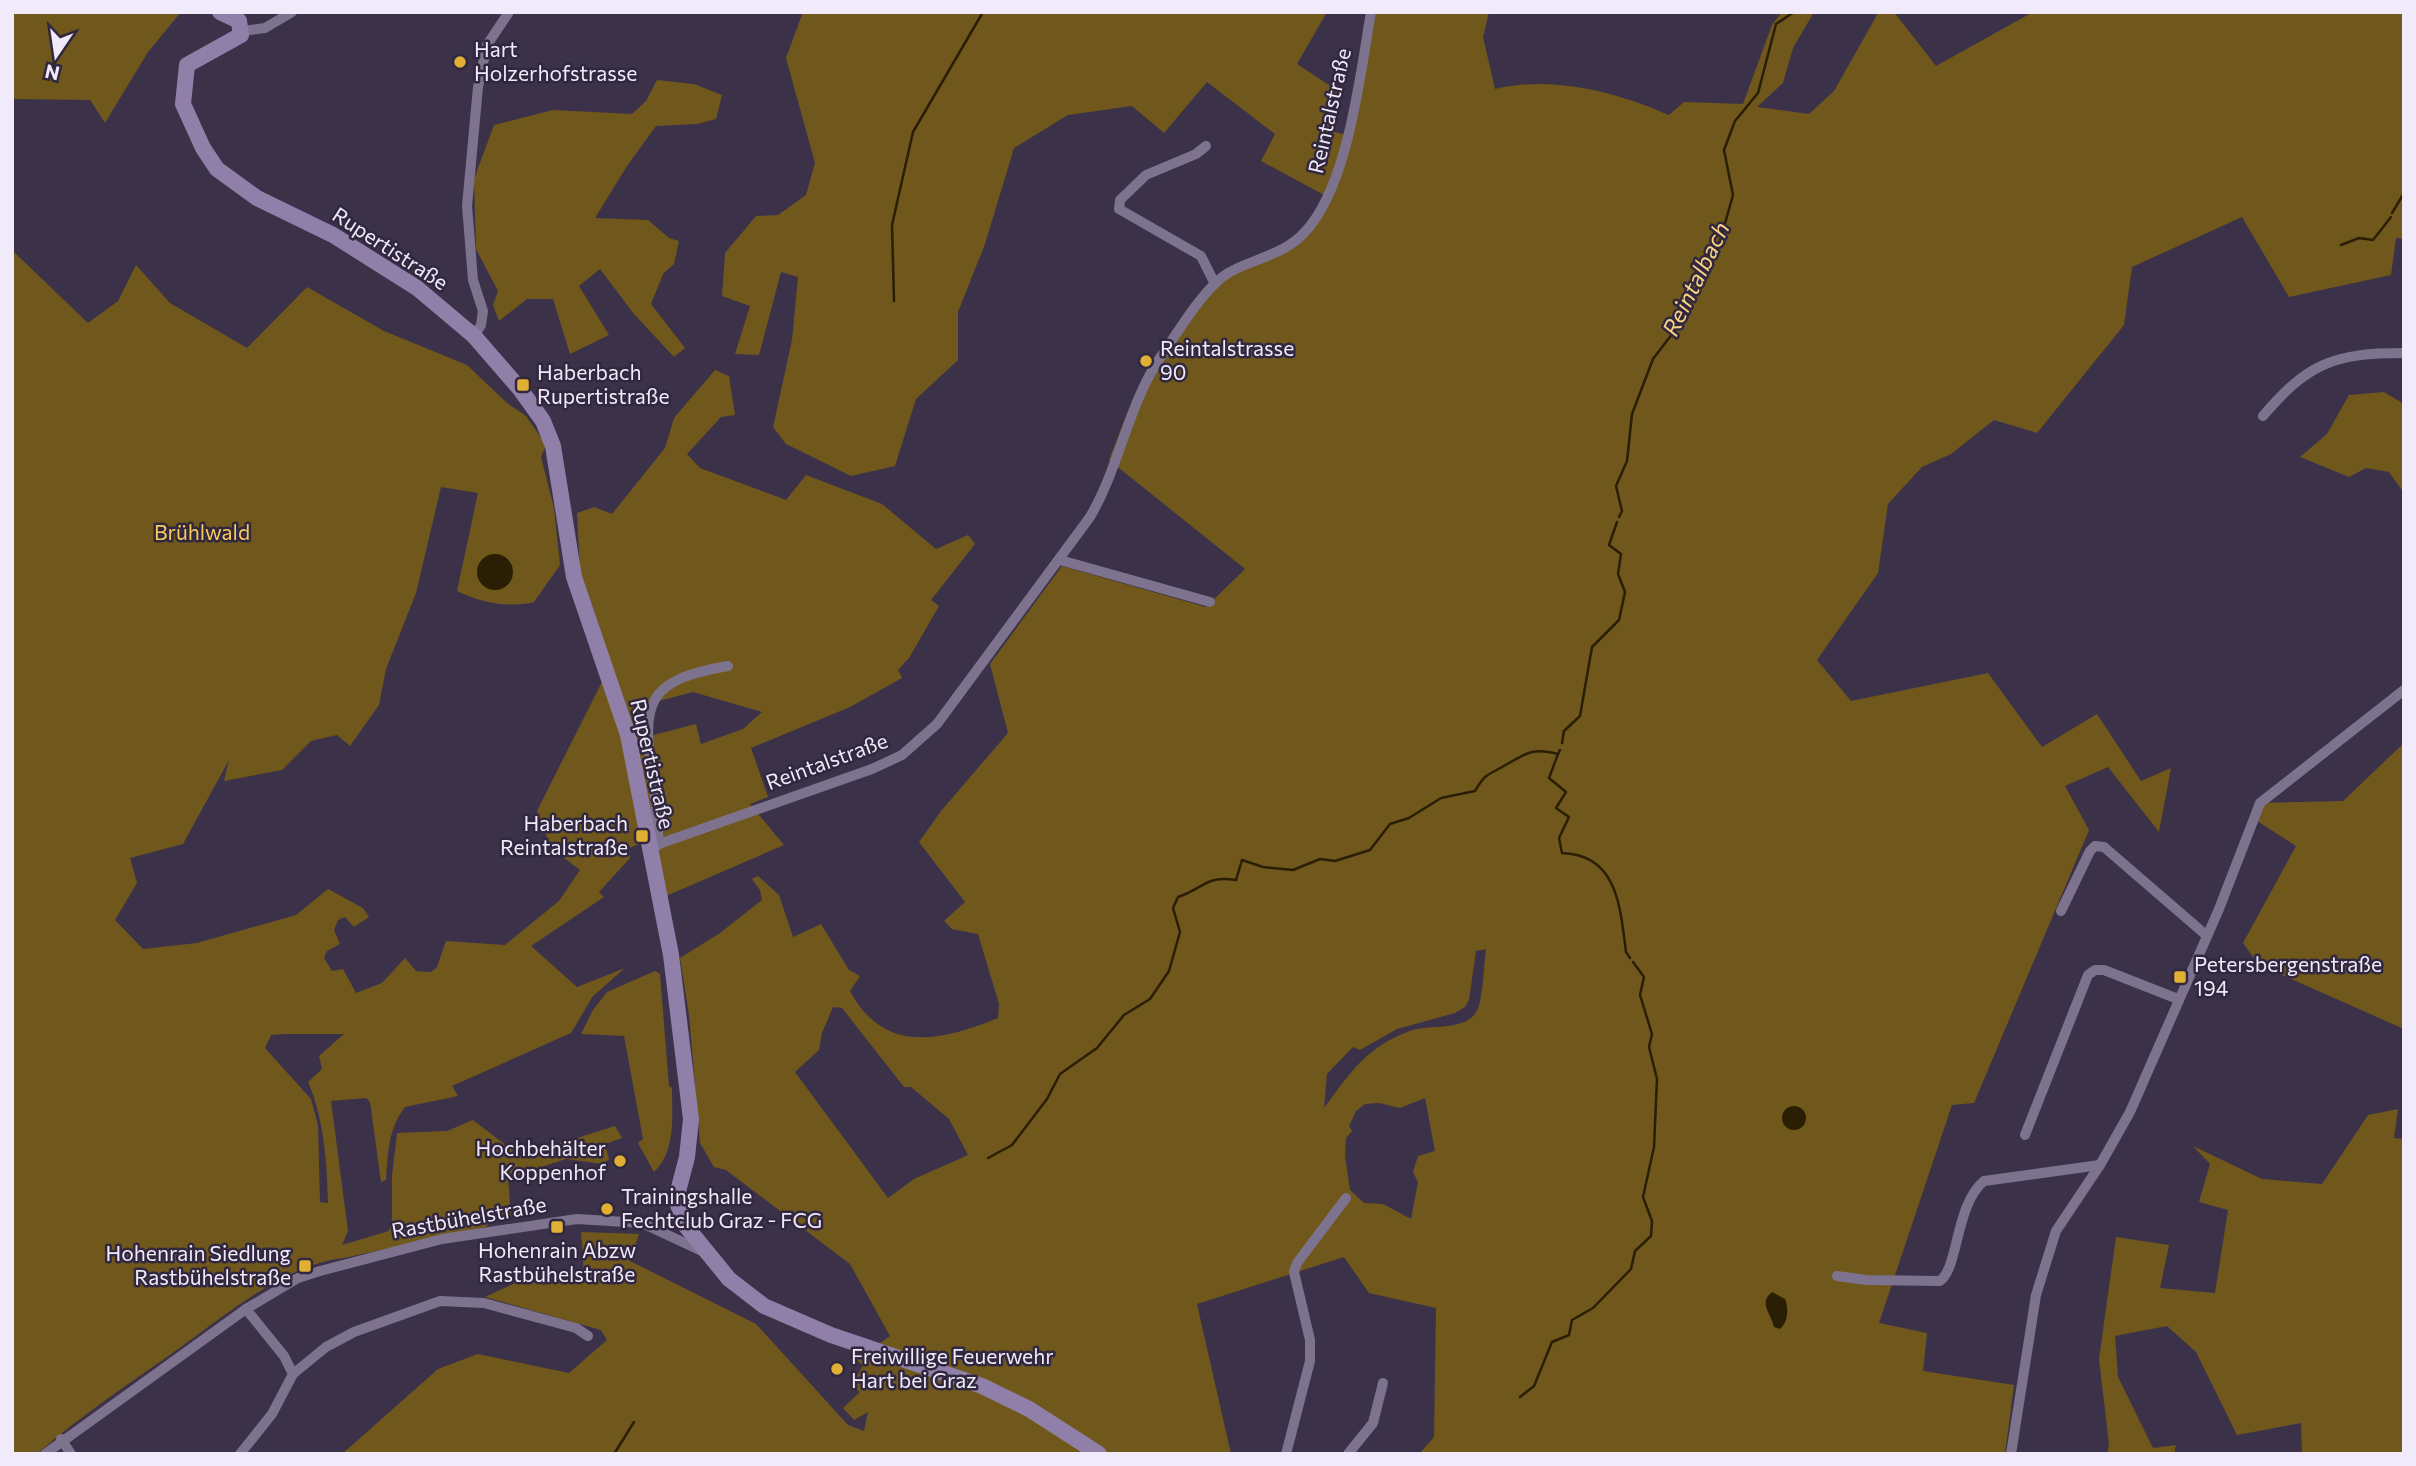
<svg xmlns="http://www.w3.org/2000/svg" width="2416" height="1466" font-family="Commissioner,sans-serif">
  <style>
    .green { fill: #70571c; fill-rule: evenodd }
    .water { fill: #2a1f05 }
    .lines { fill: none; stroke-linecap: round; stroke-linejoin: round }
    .stream { stroke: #2a1f05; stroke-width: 2.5 }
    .street { stroke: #7d738e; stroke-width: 10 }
    .secondary { stroke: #9080a9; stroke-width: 16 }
    .poi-dot { fill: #e1af34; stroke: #31283f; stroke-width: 2.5 }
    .labels { text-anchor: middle; stroke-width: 5; stroke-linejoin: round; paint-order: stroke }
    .poi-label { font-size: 21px; fill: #f0eafa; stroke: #31283f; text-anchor: start }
    .street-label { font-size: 21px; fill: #f0eafa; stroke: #31283f }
    .park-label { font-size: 21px; fill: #fac95b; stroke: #31283f }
    .water-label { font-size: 23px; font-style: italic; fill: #fad481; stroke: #31283f }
  </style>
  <rect width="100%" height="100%" fill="#3b324a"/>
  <!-- green -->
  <g class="green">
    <polygon points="12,12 181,12 148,52 105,123 90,100 12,99"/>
    <path d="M 803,12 L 1327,12 L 1297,64 L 1341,93 L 1328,130 L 1346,135 L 1371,12 L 1489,12 L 1483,37 L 1495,89 C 1552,75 1617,92 1669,115 L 1684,102 L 1743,104 L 1772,25 L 1782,12 L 1814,12 L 1793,48 L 1783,83 L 1757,107 L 1809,114 L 1834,91 L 1877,15 L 1874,12 L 1894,12 L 1936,66 L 2033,12 L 2404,12 L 2404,239 L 2396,238 L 2391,275 L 2289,297 L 2242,217 L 2132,267 L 2124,325 L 2037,433 L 1994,420 L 1951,454 L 1922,467 L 1888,504 L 1878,573 L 1817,660 L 1851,701 L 1988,673 L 2042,747 L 2097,714 L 2141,781 L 2171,768 L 2159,832 L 2108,767 L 2065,786 L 2089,830 L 1974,1103 L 1952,1105 L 1879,1323 L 1927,1333 L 1923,1371 L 2014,1385 L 2005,1454 L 1419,1454 L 1434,1437 L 1436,1308 L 1369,1293 L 1344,1257 L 1197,1304 L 1231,1454 L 342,1454 L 438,1369 L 478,1354 L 569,1373 L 607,1340 L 601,1330 L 485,1297 L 526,1278 L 584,1275 L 581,1232 L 639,1234 L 630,1261 L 756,1324 L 848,1425 L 864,1431 L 868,1412 L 854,1420 L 843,1408 L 860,1392 L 852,1385 L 863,1365 L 856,1360 L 890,1336 L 850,1264 L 726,1170 L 714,1167 L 700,1143 L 689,1015 L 680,958 L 720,933 L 762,900 L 760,890 L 752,879 L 758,876 L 779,895 L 793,937 L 821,924 L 849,970 L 860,976 L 850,991 C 884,1055 941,1041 998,1018 L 999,1004 L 978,934 L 952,929 L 944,921 L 965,902 L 919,842 L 941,811 L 1008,733 L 990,664 L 1062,566 L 1206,607 L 1245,569 L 1109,460 L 1126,416 L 1215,284 L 1302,236 L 1324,195 L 1261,161 L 1275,134 L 1207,82 L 1164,133 L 1132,106 L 1068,115 L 1014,148 L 985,244 L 958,312 L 958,360 L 916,399 L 895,466 L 851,476 L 786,444 L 773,427 L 792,340 L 798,277 L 781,272 L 759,355 L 735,354 L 750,306 L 722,296 L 725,253 L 756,216 L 778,215 L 806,195 L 815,163 L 786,58 ZM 1486,949 C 1484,963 1483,997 1478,1008 C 1469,1033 1430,1023 1410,1031 C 1367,1046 1350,1073 1324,1108 L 1327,1074 L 1353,1047 L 1360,1050 L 1397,1029 L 1455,1013 L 1465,1007 L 1469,1000 L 1476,951 ZM 833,1007 L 842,1008 L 904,1087 L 911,1087 L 949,1119 L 968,1155 L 914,1179 L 888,1198 L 795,1072 L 819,1050 L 822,1033 ZM 1425,1098 L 1435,1151 L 1418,1156 L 1413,1172 L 1418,1182 L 1411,1219 L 1383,1204 L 1364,1203 L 1350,1190 L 1345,1156 L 1346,1138 L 1352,1131 L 1349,1126 L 1356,1111 L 1365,1104 L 1379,1103 L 1400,1108 Z"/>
    <polygon points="657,80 694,84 722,95 716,119 697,124 656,126 627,166 595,218 648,220 669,238 679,241 674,264 663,274 651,304 685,348 674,357 634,314 600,269 579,286 609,335 570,354 553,299 527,299 499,321 493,305 498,291 476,249 474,179 494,125 553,110 632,114 646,101"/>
    <path d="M 12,236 L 14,252 L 88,323 L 118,301 L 136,265 L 170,303 L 247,348 L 307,287 L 384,331 L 467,365 L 507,403 L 526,416 L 546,445 L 541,457 L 554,508 L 560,565 L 534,602 C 507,608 482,603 457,591 L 478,493 L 441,487 L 416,593 L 386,669 L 379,705 L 350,746 L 337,735 L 311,741 L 282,770 L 224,781 L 229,760 L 183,844 L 130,858 L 137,883 L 115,920 L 143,949 L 197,943 L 296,915 L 328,889 L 363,908 L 369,917 L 354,927 L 345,917 L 338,920 L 334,930 L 340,944 L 327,951 L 324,958 L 332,971 L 343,969 L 356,993 L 382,983 L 405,958 L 416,971 L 431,972 L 437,967 L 446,941 L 505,945 L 559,901 L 580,870 L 551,848 L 537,811 L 611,664 L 580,572 L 577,513 L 594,507 L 612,514 L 665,448 L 674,418 L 715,370 L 729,376 L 735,415 L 721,417 L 687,454 L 700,468 L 786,500 L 806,475 L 882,504 L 936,549 L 968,535 L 975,544 L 931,600 L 939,606 L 909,658 L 898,670 L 902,678 L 850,707 L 751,748 L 768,797 L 750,804 L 784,845 L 666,896 L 654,838 L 629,848 L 630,858 L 599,892 L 604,897 L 531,946 L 577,987 L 625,968 L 593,996 L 571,1033 L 452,1086 L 458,1096 L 405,1107 C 388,1129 388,1153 386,1180 L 381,1182 L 370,1102 L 366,1098 L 331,1101 L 348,1231 L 342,1245 L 389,1231 L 392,1219 L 392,1176 L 397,1133 L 447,1131 L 473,1120 L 520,1156 L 615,1126 L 622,1138 L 605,1144 L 609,1159 L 603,1164 L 566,1159 L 508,1178 L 511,1216 L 493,1217 L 486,1227 L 344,1258 C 284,1264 222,1318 174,1352 C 127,1385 80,1416 37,1454 L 12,1454 ZM 693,692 L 762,712 L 743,729 L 701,744 L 696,724 L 642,738 L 638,720 L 643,699 L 651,703 ZM 284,1034 L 344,1034 L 319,1056 L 322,1069 L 308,1082 C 324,1118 327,1164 328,1203 L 320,1202 L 318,1125 L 311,1099 L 265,1048 L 271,1035 Z"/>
    <polygon points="2384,392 2404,404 2404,493 2389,472 2366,468 2349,477 2300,457 2327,434 2349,395"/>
    <polygon points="2404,743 2404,1029 2280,974 2256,961 2243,943 2296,846 2254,819 2260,803 2343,801"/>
    <path d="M 655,971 L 660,974 L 669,1086 L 672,1088 C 672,1117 676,1151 654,1172 L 638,1143 L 643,1139 L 624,1036 L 581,1034 L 593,1010 L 607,992 Z"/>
    <polygon points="2398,1109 2394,1138 2404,1139 2404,1454 2302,1454 2301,1423 2237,1435 2196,1352 2167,1326 2115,1336 2118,1377 2153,1448 2176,1445 2174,1454 2107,1454 2109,1444 2099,1359 2116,1237 2169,1245 2160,1288 2215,1293 2228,1210 2199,1202 2210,1164 2193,1146 2262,1179 2322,1184 2368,1115"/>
  </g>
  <!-- water -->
  <g class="water">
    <circle cx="495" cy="572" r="18"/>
    <circle cx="1794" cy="1118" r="12"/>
    <path d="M 1772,1292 L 1785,1299 C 1789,1309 1788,1322 1780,1329 L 1774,1327 C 1771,1313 1758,1303 1772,1292 Z"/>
  </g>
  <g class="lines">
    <!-- stream -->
    <g class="stream">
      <polyline points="2392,213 2404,193"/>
      <polyline points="2341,245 2359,238 2373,240 2391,217"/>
      <polyline points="894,301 892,225 913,132 983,12"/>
      <polyline points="1619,517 1622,511 1616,486 1627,461 1632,414 1653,359 1679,325 1680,302 1689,293 1698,268 1720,241 1733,195 1724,150 1735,121 1758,93 1776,24 1794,12"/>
      <polyline points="1562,743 1564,731 1580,716 1592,647 1619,620 1625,592 1618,574 1621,554 1609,545 1617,522"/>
      <path d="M 1558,754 L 1549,778 L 1566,792 L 1556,808 L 1569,817 L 1559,838 L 1562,853 C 1618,855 1620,907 1626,952 L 1630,958"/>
      <path d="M 988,1158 L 1012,1145 L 1047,1099 L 1060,1074 L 1097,1048 L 1124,1015 L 1150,999 L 1169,971 L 1180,932 L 1173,908 L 1178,897 C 1203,889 1206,875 1236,880 L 1242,860 L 1263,867 L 1293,870 L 1320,859 L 1335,861 L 1370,850 L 1390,824 L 1409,818 L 1441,798 L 1475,791 C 1486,773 1485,777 1502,767 C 1526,754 1530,747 1558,754 L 1560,750"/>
      <polyline points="1520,1397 1534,1386 1552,1342 1569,1335 1572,1320 1593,1308 1631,1269 1635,1251 1651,1236 1652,1221 1643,1197 1654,1147 1657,1079 1649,1047 1652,1034 1640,995 1644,977 1633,962"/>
      <polyline points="614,1454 634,1422"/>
    </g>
    <!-- street -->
    <g class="street">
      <polyline points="242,31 265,28 292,12"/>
      <polyline points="1206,146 1196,154 1146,175 1120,200 1119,209 1201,256 1215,284"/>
      <polyline points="474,336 481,325 483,311 473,280 467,206 478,87 487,45 509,12"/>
      <path d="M 2263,416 C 2308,363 2334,353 2404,353"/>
      <polyline points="1060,560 1210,602"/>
      <path d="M 659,844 C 657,823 656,801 653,780 C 641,702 646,680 728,666"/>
      <path d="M 650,852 L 659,844 L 872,769 L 902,755 L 937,724 L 1090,517 C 1121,464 1128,402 1164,352 C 1180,329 1204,288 1228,273 C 1252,259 1283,255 1303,234 C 1348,189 1360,75 1371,12"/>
      <polyline points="2061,911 2090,851 2095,846 2104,847 2206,935"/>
      <polyline points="2025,1135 2088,975 2095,970 2104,970 2178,999"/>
      <path d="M 1837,1276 L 1866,1280 L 1940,1281 C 1959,1267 1955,1205 1984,1181 L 2100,1165"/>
      <polyline points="293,1374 326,1347 354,1332 440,1301 484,1303 576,1328 588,1336"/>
      <polyline points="61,1439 71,1454"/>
      <polyline points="45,1454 246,1309 298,1278 320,1271 442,1239 577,1219 642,1223 704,1252"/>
      <polyline points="240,1454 272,1414 293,1374 284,1356 246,1309"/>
      <polyline points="1286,1454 1310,1361 1310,1340 1294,1272 1297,1263 1346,1198"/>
      <polyline points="1348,1454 1373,1423 1383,1383"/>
      <polyline points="2011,1454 2036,1295 2056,1231 2100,1165 2130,1112 2219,909 2260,803 2404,690"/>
    </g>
    <!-- secondary -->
    <polyline class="secondary" points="220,12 239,21 241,35 187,65 183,104 203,148 217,169 257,198 333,235 417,288 474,336 520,389 543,421 553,446 574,577 628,735 671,955 691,1119 687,1157 676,1199 685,1225 729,1279 764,1306 831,1335 982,1386 1029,1409 1099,1454"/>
  </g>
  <!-- markers -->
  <g class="poi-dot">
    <circle cx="460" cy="62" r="7"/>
    <circle cx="1146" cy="361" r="7"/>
    <rect x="516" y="378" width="14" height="14" rx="3.5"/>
    <rect x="635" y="829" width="14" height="14" rx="3.5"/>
    <rect x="2173" y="970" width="14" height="14" rx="3.5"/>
    <circle cx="620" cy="1161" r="7"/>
    <circle cx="607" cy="1209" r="7"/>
    <rect x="550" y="1220" width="14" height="14" rx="3.5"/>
    <rect x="298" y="1259" width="14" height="14" rx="3.5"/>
    <circle cx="837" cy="1369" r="7"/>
  </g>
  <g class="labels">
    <!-- poi labels -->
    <g class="poi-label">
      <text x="474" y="57">Hart<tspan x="474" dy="24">Holzerhofstrasse</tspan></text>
      <text x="1160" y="356">Reintalstrasse<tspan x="1160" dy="24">90</tspan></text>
      <text x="537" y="380">Haberbach<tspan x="537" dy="24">Rupertistraße</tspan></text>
      <text x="628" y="831" text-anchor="end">Haberbach<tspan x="628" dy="24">Reintalstraße</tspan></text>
      <text x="2194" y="972">Petersbergenstraße<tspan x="2194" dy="24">194</tspan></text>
      <text x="606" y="1156" text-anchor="end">Hochbehälter<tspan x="606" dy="24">Koppenhof</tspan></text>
      <text x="621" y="1204">Trainingshalle<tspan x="621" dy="24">Fechtclub Graz - FCG</tspan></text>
      <text x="557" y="1258" text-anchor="middle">Hohenrain Abzw<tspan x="557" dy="24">Rastbühelstraße</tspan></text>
      <text x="291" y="1261" text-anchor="end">Hohenrain Siedlung<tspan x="291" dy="24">Rastbühelstraße</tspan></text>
      <text x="851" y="1364">Freiwillige Feuerwehr<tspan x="851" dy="24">Hart bei Graz</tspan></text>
    </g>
    <!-- street labels -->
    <g class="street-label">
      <text transform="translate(1330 111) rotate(-77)" y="7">Reintalstraße</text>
      <text transform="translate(390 249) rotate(33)" y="7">Rupertistraße</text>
      <text transform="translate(827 762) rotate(-20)" y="7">Reintalstraße</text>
      <text transform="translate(652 764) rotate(77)" y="7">Rupertistraße</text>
      <text transform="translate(469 1218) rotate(-10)" y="7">Rastbühelstraße</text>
    </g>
    <!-- park labels -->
    <g class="park-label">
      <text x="202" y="540">Brühlwald</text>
    </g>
    <!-- water labels -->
    <g class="water-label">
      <text transform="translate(1696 279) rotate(-64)" y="8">Reintalbach</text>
    </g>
  </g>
  <!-- border -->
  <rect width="2416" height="1466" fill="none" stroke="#f0eafa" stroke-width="28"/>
  <!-- north arrow -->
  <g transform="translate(56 56) rotate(193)" stroke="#31283f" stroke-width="5" paint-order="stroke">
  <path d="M0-5L12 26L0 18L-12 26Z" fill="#f0eafa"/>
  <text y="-10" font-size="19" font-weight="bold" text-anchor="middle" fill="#f0eafa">N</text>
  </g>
</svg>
